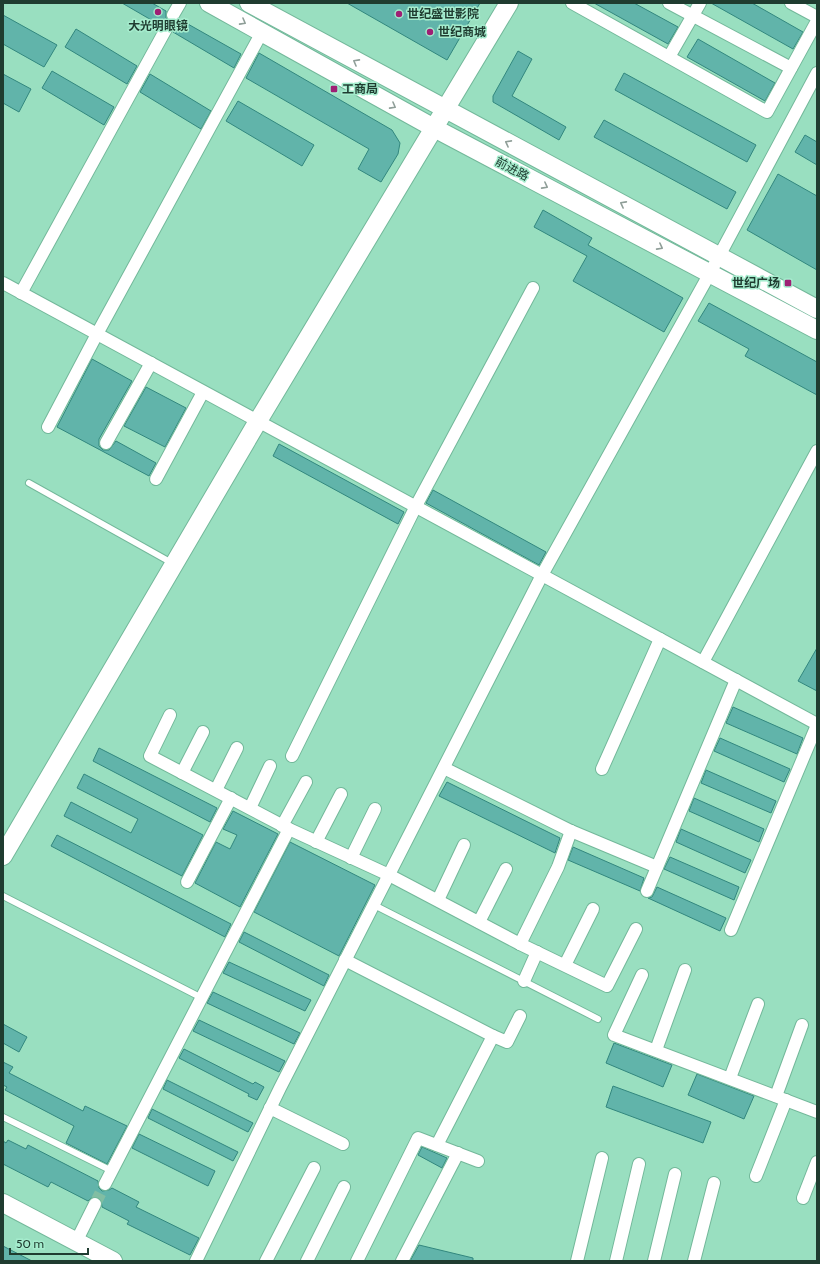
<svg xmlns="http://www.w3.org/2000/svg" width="820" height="1264" font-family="Cabin,'Noto Sans SC',sans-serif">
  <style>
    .building { fill: #61b4aa; stroke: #32877e }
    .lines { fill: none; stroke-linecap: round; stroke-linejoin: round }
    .street-tunnel { stroke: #81bea3; stroke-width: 12; stroke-dasharray: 12 6; stroke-linecap: butt }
    .lane-casing { stroke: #73b89a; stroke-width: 8 }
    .street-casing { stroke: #73b89a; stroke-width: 14 }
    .secondary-casing { stroke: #73b89a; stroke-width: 20 }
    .lane { stroke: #fff; stroke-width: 6 }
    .street { stroke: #fff; stroke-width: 12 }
    .secondary { stroke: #fff; stroke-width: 18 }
    .oneway { stroke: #8f9e98 }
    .poi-dot { fill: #9e1f74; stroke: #a5eccd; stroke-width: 1.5 }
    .labels { text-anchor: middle; stroke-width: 3; stroke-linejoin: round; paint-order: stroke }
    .poi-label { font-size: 12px; font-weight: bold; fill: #1f3c30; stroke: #a5eccd; text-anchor: start }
    .street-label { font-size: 12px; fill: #1f3c30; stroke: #a5eccd }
  </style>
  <rect width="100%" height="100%" fill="#99dfc0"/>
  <!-- building -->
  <g class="building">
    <polygon points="122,3 152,3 166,11 166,18 170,22 176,22 179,19 241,54 234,68 173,32 173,28 170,23 165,22 160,25"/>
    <polygon points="347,3 480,3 447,60"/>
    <polygon points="594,3 634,3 678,27 668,44"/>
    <polygon points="711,3 752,3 803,32 793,49"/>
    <polygon points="3,15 57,45 44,67 3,44"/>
    <polygon points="76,29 137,66 127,84 65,47"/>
    <polygon points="698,39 775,83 765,101 687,57"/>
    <polygon points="518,51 532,59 512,96 566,127 559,140 493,102 493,96"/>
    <polygon points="259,53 392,130 400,143 398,154 381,182 358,169 369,149 246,78"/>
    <polygon points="52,71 114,107 104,125 42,88"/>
    <polygon points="624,73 756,145 747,162 615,90"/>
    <polygon points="3,74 31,89 19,112 3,103"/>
    <polygon points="150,74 211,111 201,129 140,92"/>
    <polygon points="238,101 314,145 302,166 226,121"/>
    <polygon points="604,120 736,192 727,209 594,137"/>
    <polygon points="805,135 817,142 817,165 795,152"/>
    <polygon points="778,174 817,196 817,270 747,230"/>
    <polygon points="543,210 592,238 588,245 683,298 664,332 573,281 587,256 534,227"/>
    <polygon points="709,303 817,362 817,395 745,356 749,349 698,321"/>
    <polygon points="92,359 132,381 99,439 99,446 103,450 109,450 116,441 156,463 149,476 57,427"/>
    <polygon points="146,387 186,408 165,447 124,426"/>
    <polygon points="279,444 404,512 398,524 273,456"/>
    <polygon points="433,490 546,552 539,565 426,503"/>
    <polygon points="817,648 817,691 798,681"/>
    <polygon points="733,707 803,738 797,754 726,723"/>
    <polygon points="720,738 790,769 784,782 714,751"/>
    <polygon points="99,748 217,808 210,822 93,761"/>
    <polygon points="706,770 776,801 771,813 701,783"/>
    <polygon points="84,774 203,835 182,876 64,816 71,802 131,833 138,819 77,788"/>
    <polygon points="447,782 560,838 555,853 439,796"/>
    <polygon points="694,798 764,829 759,842 689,811"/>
    <polygon points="233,811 278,834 240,907 195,883 216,842 230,849 237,835 223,829"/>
    <polygon points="681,829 751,860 745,873 676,842"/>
    <polygon points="57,835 231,924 225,937 51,846"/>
    <polygon points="290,842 375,885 339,956 254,912"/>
    <polygon points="573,847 644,878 640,891 568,860"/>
    <polygon points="670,857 739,887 734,900 664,869"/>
    <polygon points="657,887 726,918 720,931 648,898 652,897"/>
    <polygon points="244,932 329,975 324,986 239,942"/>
    <polygon points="229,962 311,1000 305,1011 223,973"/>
    <polygon points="213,992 300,1033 294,1044 207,1003"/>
    <polygon points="199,1020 285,1061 279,1072 193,1031"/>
    <polygon points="3,1024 27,1037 19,1052 3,1043"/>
    <polygon points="614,1043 672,1065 663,1087 606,1063"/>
    <polygon points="184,1049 253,1084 255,1082 264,1087 257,1100 248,1096 249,1094 179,1058"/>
    <polygon points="3,1062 13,1067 9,1073 83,1111 85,1106 127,1126 107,1164 66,1143 74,1126 5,1090 7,1087 3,1085"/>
    <polygon points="697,1074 754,1096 744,1119 688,1095"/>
    <polygon points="167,1080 253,1123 248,1132 163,1089"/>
    <polygon points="613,1086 711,1122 703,1143 606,1107"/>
    <polygon points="152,1109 238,1152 233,1161 148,1118"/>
    <polygon points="139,1134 215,1171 208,1186 132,1148"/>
    <polygon points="8,1140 26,1149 28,1145 98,1181 99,1188 102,1191 109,1190 112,1188 139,1202 136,1207 199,1238 190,1255 127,1224 129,1221 102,1207 101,1200 98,1197 91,1198 88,1201 51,1182 48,1187 3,1164 3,1141 6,1143"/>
    <polygon points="422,1147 447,1158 442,1168 418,1155"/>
    <polygon points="419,1245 473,1258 473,1261 410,1261"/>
    <polygon points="3,1246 32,1261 3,1261"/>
  </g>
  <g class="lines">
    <!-- street-tunnel -->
    <polyline class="street-tunnel" points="95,1204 105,1184"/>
    <defs>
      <g id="lane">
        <polyline points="29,483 172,563"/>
        <polyline points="3,896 202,998"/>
        <polyline points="374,905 598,1019"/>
        <polyline points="3,1117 112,1171"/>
      </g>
      <g id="street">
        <polyline points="572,3 767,112 817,21"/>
        <polyline points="669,3 791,68"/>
        <polyline points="791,3 817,17"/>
        <polyline points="173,15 180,3"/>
        <polyline points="669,57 700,3"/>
        <polyline points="3,283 817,724"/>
        <polyline points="21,293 166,29"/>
        <polyline points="48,427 97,334 262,32"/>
        <polyline points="106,443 151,363"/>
        <polyline points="156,479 203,392"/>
        <polyline points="703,662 817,451"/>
        <polyline points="170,715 150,756 289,829 389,875 520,944 607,986 636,929"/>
        <polyline points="292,756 416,506 533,288"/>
        <polyline points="444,768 571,831 657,867"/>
        <polyline points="602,769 660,639"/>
        <polyline points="182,773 203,732"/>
        <polyline points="216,790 237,748"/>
        <polyline points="250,808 270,766"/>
        <polyline points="282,826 306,782"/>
        <polyline points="316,842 341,794"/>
        <polyline points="351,858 375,809"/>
        <polyline points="187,882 231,798"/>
        <polyline points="647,891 736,680"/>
        <polyline points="438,900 464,845"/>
        <polyline points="479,922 506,869"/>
        <polyline points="731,930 817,725"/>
        <polyline points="520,944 558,867 571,831"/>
        <polyline points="345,960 493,1036"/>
        <polyline points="565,965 593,909"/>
        <polyline points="642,975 614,1035 817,1112"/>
        <polyline points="524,981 537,952"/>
        <polyline points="656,1050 685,970"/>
        <polyline points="730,1078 758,1004"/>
        <polyline points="776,1096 802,1025"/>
        <polyline points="270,1108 343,1144"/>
        <polyline points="437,1145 493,1036 507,1042 520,1016"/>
        <polyline points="756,1176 786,1100"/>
        <polyline points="105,1184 289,829"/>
        <polyline points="803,1198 817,1162"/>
        <polyline points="76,1242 95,1204"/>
        <polyline points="196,1261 280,1088 542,575 710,273 817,73"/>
        <polyline points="266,1261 314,1168"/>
        <polyline points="307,1261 344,1187"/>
        <polyline points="357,1261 418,1138 478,1161"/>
        <polyline points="402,1261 458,1153"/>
        <polyline points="577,1261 602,1158"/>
        <polyline points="616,1261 639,1164"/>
        <polyline points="654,1261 675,1174"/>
        <polyline points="694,1261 714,1183"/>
      </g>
      <g id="secondary">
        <polyline points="209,3 434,128 817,330"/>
        <polyline points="249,3 817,309"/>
        <polyline points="3,856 258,421 509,3"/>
        <polyline points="3,1203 113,1261"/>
      </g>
    </defs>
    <!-- lane casing -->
    <use href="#lane" class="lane-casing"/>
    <!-- street casing -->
    <use href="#street" class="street-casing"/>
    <!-- secondary casing -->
    <use href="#secondary" class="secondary-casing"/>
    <!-- lane -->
    <use href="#lane" class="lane"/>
    <!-- street -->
    <use href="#street" class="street"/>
    <!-- secondary -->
    <use href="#secondary" class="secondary"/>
  </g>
  <!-- one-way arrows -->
  <defs><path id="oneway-chevron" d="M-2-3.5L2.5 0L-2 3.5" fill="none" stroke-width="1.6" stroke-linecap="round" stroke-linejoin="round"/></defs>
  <g class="oneway">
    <use href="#oneway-chevron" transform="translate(243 22) rotate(29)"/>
    <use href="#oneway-chevron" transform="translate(356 62) rotate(-151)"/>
    <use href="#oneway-chevron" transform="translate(393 106) rotate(29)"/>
    <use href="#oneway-chevron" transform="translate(508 143) rotate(-152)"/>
    <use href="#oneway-chevron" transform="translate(545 186) rotate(28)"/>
    <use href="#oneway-chevron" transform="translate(623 204) rotate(-152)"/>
    <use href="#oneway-chevron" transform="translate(660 247) rotate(28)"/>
  </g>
  <!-- markers -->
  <g class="poi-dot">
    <circle cx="158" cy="12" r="4"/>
    <circle cx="399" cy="14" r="4"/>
    <circle cx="430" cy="32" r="4"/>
    <rect x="330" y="85" width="8" height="8" rx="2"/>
    <rect x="784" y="279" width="8" height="8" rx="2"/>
  </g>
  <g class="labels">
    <!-- poi labels -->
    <g class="poi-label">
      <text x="407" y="18">世纪盛世影院</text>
      <text x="158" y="30" text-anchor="middle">大光明眼镜</text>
      <text x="438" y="36">世纪商城</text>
      <text x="342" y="93">工商局</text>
      <text x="780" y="287" text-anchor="end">世纪广场</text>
    </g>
    <!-- street labels -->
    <g class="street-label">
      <text transform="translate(512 169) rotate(28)" y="4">前进路</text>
    </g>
  </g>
  <!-- border -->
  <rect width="820" height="1264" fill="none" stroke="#1f3c30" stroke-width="8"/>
  <!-- scale -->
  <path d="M10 1248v6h78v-6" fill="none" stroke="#1f3c30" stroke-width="2"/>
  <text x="16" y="1248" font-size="12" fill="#1f3c30" stroke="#a5eccd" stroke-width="3" paint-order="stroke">50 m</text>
</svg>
